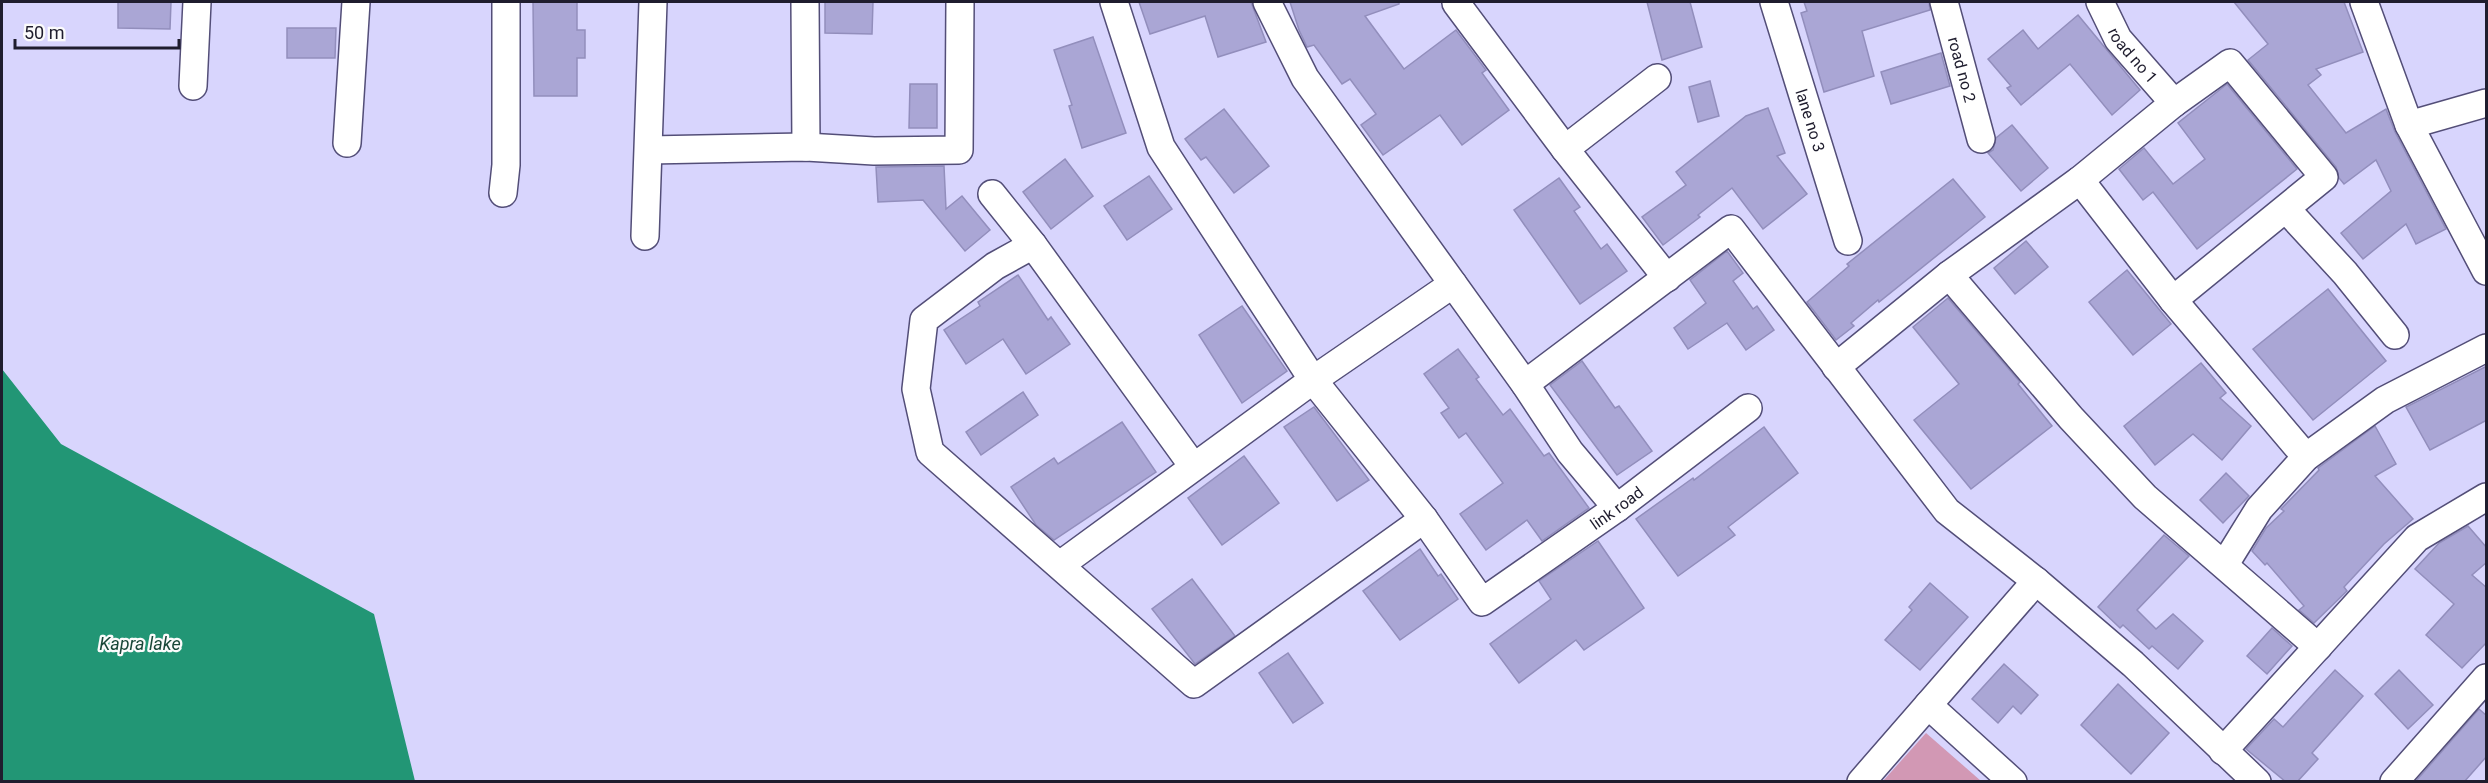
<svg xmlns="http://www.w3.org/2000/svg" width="2488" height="783" font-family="Roboto,sans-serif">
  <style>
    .green { fill: #d298b4 }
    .water { fill: #229675 }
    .building { fill: #aaa6d5; stroke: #928ebc; stroke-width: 1.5 }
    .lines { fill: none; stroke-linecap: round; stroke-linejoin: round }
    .minor-casing { stroke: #534e78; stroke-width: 30 }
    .minor { stroke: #fff; stroke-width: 27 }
    .labels { text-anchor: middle; stroke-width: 4.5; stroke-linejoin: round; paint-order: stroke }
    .street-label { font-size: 16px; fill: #1f1d2e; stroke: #fbfbfb }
    .water-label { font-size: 18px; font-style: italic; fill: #194738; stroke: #fbfbfb }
  </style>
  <rect width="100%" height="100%" fill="#d8d5fd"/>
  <!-- green -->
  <polygon class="green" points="1926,733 1981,781 1883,781"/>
  <!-- water -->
  <polygon class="water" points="2,369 61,444 374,614 415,781 2,781"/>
  <!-- building -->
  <g class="building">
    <polygon points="118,2 171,2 170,29 118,28"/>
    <polygon points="533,2 577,2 577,30 585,30 585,58 577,58 577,96 534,96"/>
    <polygon points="825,2 873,2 872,34 825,33"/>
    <polygon points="1139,2 1251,2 1266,42 1218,57 1205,16 1150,34"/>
    <polygon points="1290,2 1399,2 1399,4 1365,16 1404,69 1456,30 1486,70 1482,73 1509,110 1462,145 1440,115 1383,155 1361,125 1376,114 1350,79 1342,84 1314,45 1307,47 1299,30"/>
    <polygon points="1647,2 1690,2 1702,47 1662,60"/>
    <polygon points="1804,2 1929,2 1930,10 1862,31 1874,76 1824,92 1801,13 1807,11"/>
    <polygon points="2234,2 2344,2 2363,52 2316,69 2321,75 2308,85 2346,133 2386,109 2395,132 2446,229 2416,244 2406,224 2363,259 2341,233 2391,191 2376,160 2344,184 2339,178 2336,167 2248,60 2268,44"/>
    <polygon points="2078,15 2140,90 2112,115 2070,64 2021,105 2007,88 2011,86 1988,59 2023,30 2038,49"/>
    <polygon points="287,28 336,28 335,58 287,58"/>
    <polygon points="1093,37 1126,133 1082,148 1069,106 1072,105 1054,50"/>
    <polygon points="1941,53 1950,86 1891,104 1881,72"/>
    <polygon points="1710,81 1719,116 1698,122 1689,87"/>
    <polygon points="910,84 937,84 937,128 909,128"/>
    <polygon points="2227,84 2297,169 2197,249 2153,192 2143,200 2119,169 2144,148 2173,184 2205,159 2178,123"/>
    <polygon points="1768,108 1785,153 1777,156 1807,194 1763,229 1732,188 1698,215 1700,217 1663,245 1642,217 1686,185 1676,172 1746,116"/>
    <polygon points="1224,109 1269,166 1234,193 1206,157 1201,160 1185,139"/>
    <polygon points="2012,125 2048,168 2021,191 1988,153 1993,150 1996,138"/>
    <polygon points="1065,159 1093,196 1051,229 1023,192"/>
    <polygon points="944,166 946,209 962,196 990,230 965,251 923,200 878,202 876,167"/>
    <polygon points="1149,176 1172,209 1127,240 1104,206"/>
    <polygon points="1559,178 1580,207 1574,211 1601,249 1607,244 1627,271 1580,304 1514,210"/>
    <polygon points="1953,179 1985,217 1879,302 1878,300 1851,323 1854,326 1836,340 1807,302 1849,266 1847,264"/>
    <polygon points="2026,241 2048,267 2015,294 1994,268"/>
    <polygon points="1727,251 1743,273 1733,281 1753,309 1757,306 1774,330 1746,350 1727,323 1688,349 1674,328 1706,303 1690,280"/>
    <polygon points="2127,270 2171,324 2133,355 2089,302"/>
    <polygon points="1018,275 1048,320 1051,317 1070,344 1026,374 1003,339 966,364 944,330 980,306 978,302"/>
    <polygon points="2328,289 2386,361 2313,420 2253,349"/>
    <polygon points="1948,298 2020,382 2018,384 2052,426 1971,489 1914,420 1959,384 1913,327"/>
    <polygon points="1242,306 1287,371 1242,403 1199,335"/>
    <polygon points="1458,349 1479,377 1476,379 1503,415 1510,409 1544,456 1549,453 1589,508 1542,541 1527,520 1486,550 1460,514 1503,483 1466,433 1459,438 1441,413 1449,408 1424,374"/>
    <polygon points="1582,361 1615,408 1619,406 1652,451 1617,475 1550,385"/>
    <polygon points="2201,363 2226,393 2220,398 2251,426 2222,460 2193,434 2155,465 2124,426"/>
    <polygon points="2487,366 2487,420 2430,450 2406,407"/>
    <polygon points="1023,392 1038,415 981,455 966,432"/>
    <polygon points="1314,407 1369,480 1337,501 1284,427"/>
    <polygon points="1122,422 1156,472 1054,540 1036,525 1011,487 1054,458 1058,464"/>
    <polygon points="2375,426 2396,464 2375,476 2413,519 2384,544 2344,587 2347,591 2314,623 2299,610 2304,606 2267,563 2265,565 2252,551 2266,528 2284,511 2281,509 2319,470 2318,468"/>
    <polygon points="1764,427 1798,473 1728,527 1735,535 1678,576 1636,519 1693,478 1694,480"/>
    <polygon points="1244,456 1279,503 1222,545 1188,498"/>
    <polygon points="2226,473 2249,496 2223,523 2200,500"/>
    <polygon points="2468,526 2487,548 2487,562 2472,575 2487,588 2487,642 2462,668 2426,635 2454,604 2415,569 2439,543"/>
    <polygon points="2164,535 2189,556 2137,610 2156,629 2173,614 2203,641 2178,669 2152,646 2149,649 2123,625 2120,628 2098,607"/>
    <polygon points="1598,541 1644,608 1584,650 1576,640 1519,683 1490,644 1551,599 1539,581"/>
    <polygon points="1420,549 1438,576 1441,574 1458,599 1400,640 1363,591"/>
    <polygon points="1192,579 1235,636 1195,664 1152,609"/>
    <polygon points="1930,583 1968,617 1920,670 1885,640 1912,610 1909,607"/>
    <polygon points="2272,628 2292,646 2267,674 2247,656"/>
    <polygon points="1288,653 1323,703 1293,723 1259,673"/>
    <polygon points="2004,664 2038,695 2021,714 2013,706 1998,723 1972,699"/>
    <polygon points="2335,670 2363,696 2312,753 2318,759 2297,782 2286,782 2246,749 2274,719 2283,727"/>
    <polygon points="2399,670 2433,705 2408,729 2375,694"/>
    <polygon points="2118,684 2169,733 2131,774 2081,725"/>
    <polygon points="2479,709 2487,716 2487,756 2464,782 2415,782"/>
  </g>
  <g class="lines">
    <defs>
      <g id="minor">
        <polyline points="805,2 806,147"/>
        <path id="s1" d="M 1114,2 L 1161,147 L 1313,380 L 1424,519 L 1482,602 L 1617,508 L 1748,408"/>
        <polyline points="1267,2 1305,78 1525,384 1570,452 1617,508"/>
        <path id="s2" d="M 1774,2 L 1848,241"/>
        <path id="s3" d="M 1944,2 L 1981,139"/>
        <path id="s4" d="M 2100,2 L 2118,39 L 2174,103"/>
        <polyline points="2364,2 2409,125 2486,271"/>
        <polyline points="1456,3 1565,149 1667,278"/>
        <polyline points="193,86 197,2"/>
        <polyline points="2409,125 2486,103"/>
        <polyline points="347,143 356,2"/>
        <polyline points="1565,149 1657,78"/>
        <polyline points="649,150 806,147 874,151 959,150 960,2"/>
        <polyline points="2080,180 2173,300 2306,457"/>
        <polyline points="503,193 506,165 506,2"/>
        <polyline points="992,194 1033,245 1193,466"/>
        <polyline points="2286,209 2345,273 2395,335"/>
        <polyline points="645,236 653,2"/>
        <polyline points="1033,245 995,266 924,320 916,389 930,452 1194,684 1424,519"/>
        <polyline points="1949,275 2071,418 2145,497 2318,647"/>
        <polyline points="1836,367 1949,275 2080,180 2174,103 2230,63 2324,177 2173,300"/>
        <polyline points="1525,384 1731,229 1947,511 2036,581 2133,664 2257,782"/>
        <polyline points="2225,564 2259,509 2306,457 2385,400 2486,348"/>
        <polyline points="1060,565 1313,380 1453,284"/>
        <polyline points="1928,705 2013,782"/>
        <polyline points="2223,751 2417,538 2486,497"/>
        <polyline points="1861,782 2036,581"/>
        <polyline points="2394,782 2486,678"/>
      </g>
    </defs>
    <!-- minor casing -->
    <use href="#minor" class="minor-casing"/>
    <!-- minor -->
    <use href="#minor" class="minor"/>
  </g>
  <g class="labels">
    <!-- street labels -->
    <g class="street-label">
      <text dy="6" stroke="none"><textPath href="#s4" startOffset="63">road no 1</textPath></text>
      <text dy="6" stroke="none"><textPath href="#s3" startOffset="70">road no 2</textPath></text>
      <text dy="6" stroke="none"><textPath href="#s2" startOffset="124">lane no 3</textPath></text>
      <text dy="6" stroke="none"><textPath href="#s1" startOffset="874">link road</textPath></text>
    </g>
    <!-- water labels -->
    <g class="water-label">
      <text x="140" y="650">Kapra lake</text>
    </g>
  </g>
  <!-- border -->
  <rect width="2488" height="783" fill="none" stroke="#1f1d2e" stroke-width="6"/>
  <!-- scale -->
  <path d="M15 39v9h164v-9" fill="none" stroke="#1f1d2e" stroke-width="3"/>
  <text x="24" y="39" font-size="18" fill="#1f1d2e" stroke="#fbfbfb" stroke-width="4.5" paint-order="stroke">50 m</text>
</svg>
